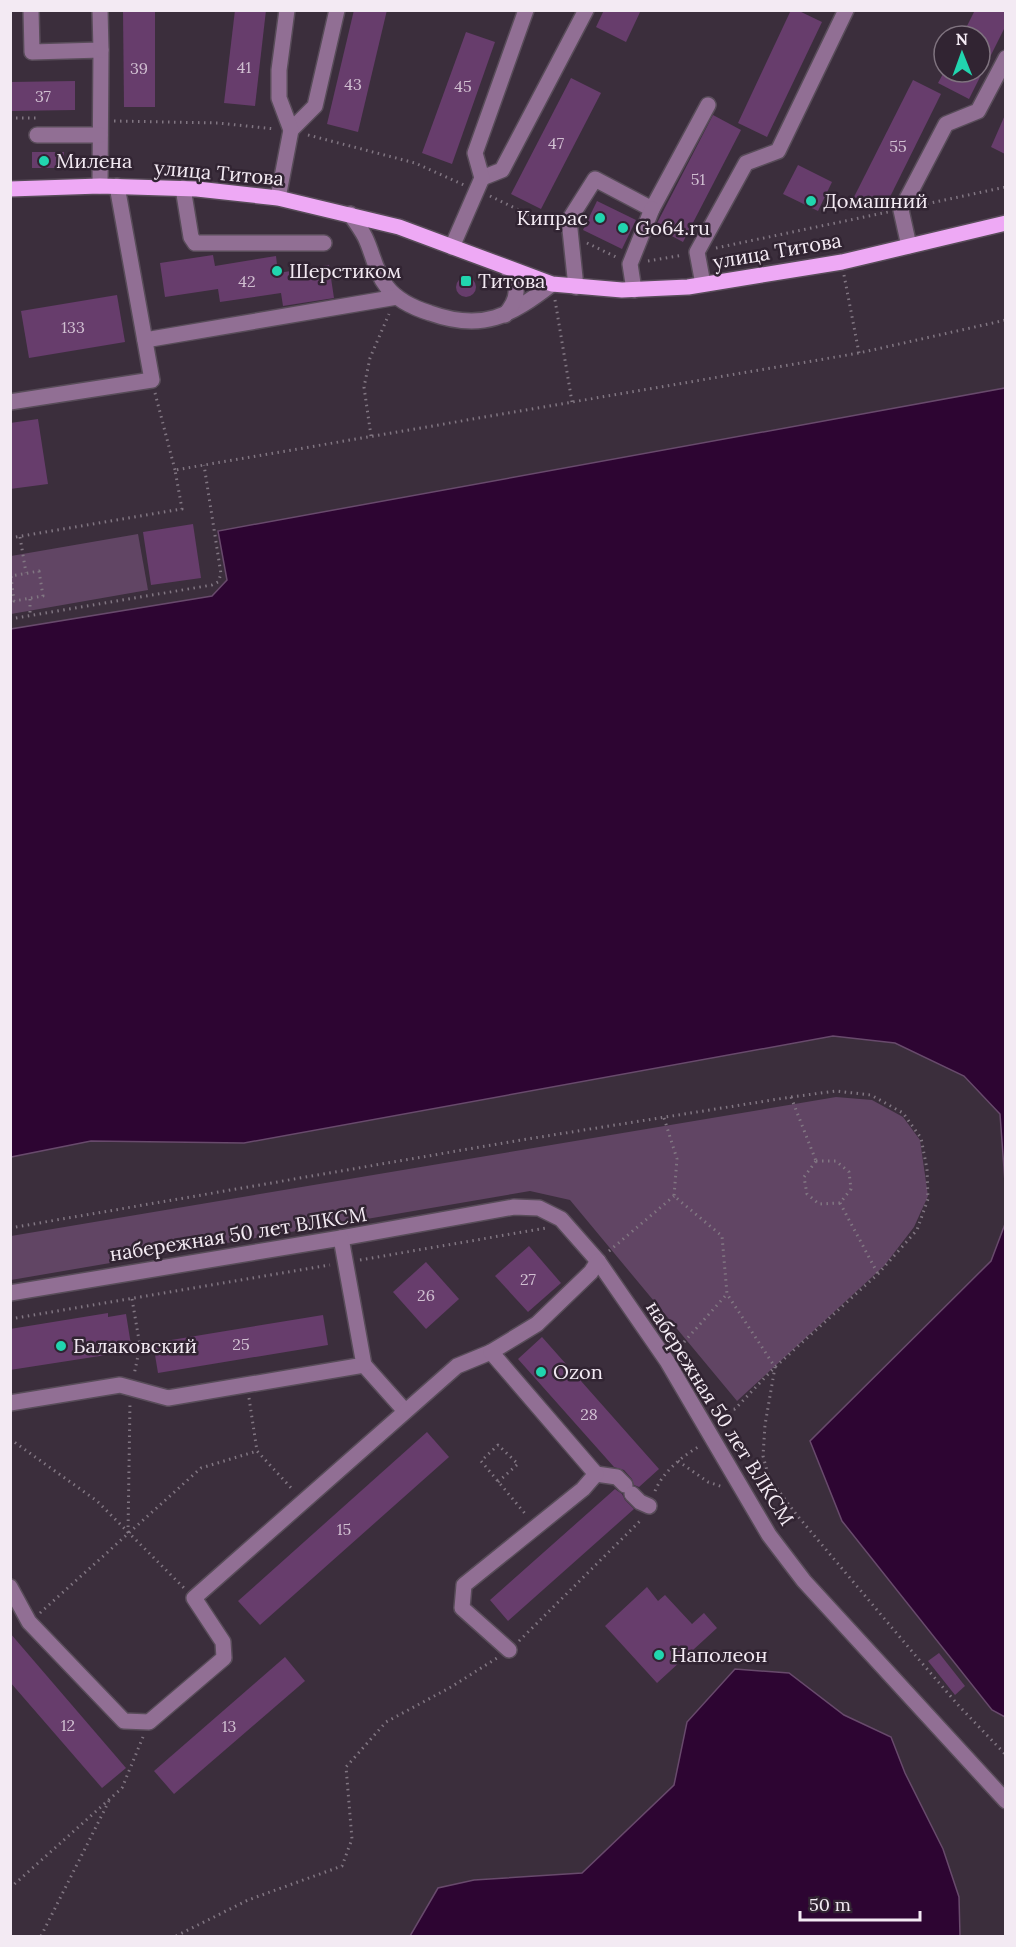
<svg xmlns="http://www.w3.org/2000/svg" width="1016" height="1947" font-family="Lora,serif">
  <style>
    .green { fill: #614564 }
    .water { fill: #2d0532; stroke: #684a6c; stroke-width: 1.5 }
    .building { fill: #673d6c }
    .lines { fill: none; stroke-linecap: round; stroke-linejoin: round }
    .minor-casing { stroke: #584c59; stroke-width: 18 }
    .major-casing { stroke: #584c59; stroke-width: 18 }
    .path { stroke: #817682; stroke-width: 3; stroke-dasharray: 1.5 4.5; stroke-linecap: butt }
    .minor { stroke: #916f94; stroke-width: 15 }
    .major { stroke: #eea9f5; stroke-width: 15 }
    .poi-dot { fill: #21d5af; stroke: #312432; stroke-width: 2 }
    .labels { text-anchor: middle; stroke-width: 5; stroke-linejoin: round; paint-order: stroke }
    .number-label { font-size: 16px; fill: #d0bfd1 }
    .poi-label { font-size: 20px; fill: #f3eaf3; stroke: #312432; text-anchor: start }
    .street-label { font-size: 20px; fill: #f3eaf3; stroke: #312432 }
  </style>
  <rect width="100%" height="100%" fill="#3b2e3c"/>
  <!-- green -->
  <g class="green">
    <polygon points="138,534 148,590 11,614 11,556"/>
    <polygon points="836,1097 872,1100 903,1117 920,1140 928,1196 914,1227 884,1266 737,1401 570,1200 530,1191 11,1280 11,1236"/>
  </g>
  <!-- water -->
  <g class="water">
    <polygon points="1005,388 1005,1182 1000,1114 964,1076 895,1043 833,1036 244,1143 91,1141 11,1157 11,629 212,596 227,580 218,531"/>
    <polygon points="1005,1224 1006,1717 1005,1717 992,1710 842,1521 810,1441 991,1261"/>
    <polygon points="735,1669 789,1673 844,1715 891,1737 905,1773 943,1849 959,1897 960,1936 410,1936 438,1888 474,1880 582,1873 674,1785 687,1722"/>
  </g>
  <!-- building -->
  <g class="building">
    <polygon points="123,10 155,10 155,107 124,107"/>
    <polygon points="235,10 266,10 255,106 224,103"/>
    <polygon points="354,10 387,10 358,132 327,124"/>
    <polygon points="604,10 641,10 626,42 596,27"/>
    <polygon points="791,10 797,10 822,22 767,137 738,123"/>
    <polygon points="975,10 1005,10 1005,27 969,99 938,83 944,72 980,72 980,36 962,36"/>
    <polygon points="466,32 495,42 452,164 422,153"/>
    <polygon points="571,78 601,93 541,209 511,194"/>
    <polygon points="913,80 941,94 883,211 854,197"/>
    <polygon points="75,81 75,110 10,111 10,82"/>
    <polygon points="713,115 741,130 683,242 655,227"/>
    <polygon points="1005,115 1005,154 991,147"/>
    <rect x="32" y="152" width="32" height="16"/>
    <polygon points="798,165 832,182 818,211 783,194"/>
    <polygon points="597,201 636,220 622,249 583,230"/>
    <polygon points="213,255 215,266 276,256 278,273 329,265 334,298 283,306 281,293 220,302 218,289 165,297 160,263"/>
    <circle cx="466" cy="287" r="10"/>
    <polygon points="117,295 125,342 29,358 21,311"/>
    <polygon points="38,419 48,484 10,489 10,423"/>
    <polygon points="193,524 201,578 151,585 143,532"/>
    <polygon points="529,1246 561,1283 528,1312 495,1276"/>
    <polygon points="426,1262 459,1299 426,1329 393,1292"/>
    <polygon points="108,1313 108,1317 126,1314 132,1351 10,1370 10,1329"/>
    <polygon points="323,1315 328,1345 158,1373 153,1343"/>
    <polygon points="542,1337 659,1469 639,1487 634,1485 632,1479 624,1470 614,1467 518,1359"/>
    <polygon points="427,1432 449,1457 260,1625 238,1601"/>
    <polygon points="615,1489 622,1494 625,1500 634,1509 508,1621 490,1600"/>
    <polygon points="647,1587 658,1601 665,1595 692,1624 704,1613 717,1628 657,1683 605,1626"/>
    <polygon points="10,1633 126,1768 102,1788 10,1682"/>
    <polygon points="939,1653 965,1686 955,1695 928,1661"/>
    <polygon points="285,1657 305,1681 174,1794 154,1771"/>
  </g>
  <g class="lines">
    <defs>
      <g id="minor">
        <polyline points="31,10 32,52 101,50 100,186"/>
        <polyline points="100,10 101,50"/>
        <polyline points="291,130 315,106 337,10"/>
        <polyline points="37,135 100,135"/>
        <polyline points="482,178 502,170 586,10"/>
        <polyline points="183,188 191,237 195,243 324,243"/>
        <polyline points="278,198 291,130 279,98 279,70 287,10"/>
        <path d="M 350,214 C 355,221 361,229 365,237 C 373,253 375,272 387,287 C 397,300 414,308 430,313 C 483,332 510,316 552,284"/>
        <polyline points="909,246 901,210 946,124 978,111 1006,58"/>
        <polyline points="452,247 482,178 475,153 526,10"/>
        <polyline points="703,284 697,252 746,163 778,151 846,10"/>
        <polyline points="576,287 569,220 595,179 652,209 708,105"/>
        <polyline points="634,290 630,264 652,209"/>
        <path d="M 505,315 C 520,297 519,287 507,268"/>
        <polyline points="145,340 397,297"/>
        <polyline points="10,402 152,380 117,186"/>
        <polyline points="10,1293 341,1238 514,1207 539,1208 561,1219 598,1261 667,1361 769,1535 804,1581 1006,1801"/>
        <polyline points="364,1365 405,1411"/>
        <polyline points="10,1403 120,1385 168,1398 364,1365 341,1238"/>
        <polyline points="596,1474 617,1477 625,1485"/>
        <polyline points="632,1494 640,1502 649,1506"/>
        <polyline points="10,1587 29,1622 124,1721 149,1722 224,1658 223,1642 194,1598 457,1366 491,1352"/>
        <polyline points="509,1650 462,1608 464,1585 583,1489 596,1474 491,1352 537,1324 591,1272 598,1261"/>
      </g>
      <polyline id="major" points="10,189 100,186 197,189 278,198 399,227 552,284 622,290 688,287 842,262 1006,223"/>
    </defs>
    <!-- minor casing -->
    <use href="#minor" class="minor-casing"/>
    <!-- major casing -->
    <use href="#major" class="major-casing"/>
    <!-- path -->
    <g class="path">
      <polyline points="10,118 36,118"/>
      <polyline points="114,121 218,123 275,129"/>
      <polyline points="308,135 415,163 464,185"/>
      <polyline points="490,196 554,227"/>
      <polyline points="921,205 1006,187"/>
      <polyline points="587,243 616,257"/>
      <polyline points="716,248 888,212"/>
      <polyline points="648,261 683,255"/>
      <polyline points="844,275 859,353"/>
      <polyline points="555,300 572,402"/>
      <polyline points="155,393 175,470"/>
      <polyline points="371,436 364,387 370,358 389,314"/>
      <polyline points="20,537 26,573"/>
      <polyline points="10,538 182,509 175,470 859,353 1006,320"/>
      <polygon points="39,571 43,596 14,601 11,576"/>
      <polyline points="30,599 30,615"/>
      <polyline points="10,619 212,585 218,582 221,574 204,465"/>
      <polyline points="791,1097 816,1161"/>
      <polyline points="664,1118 677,1159 674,1196 722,1236 727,1294 775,1367 765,1425 763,1456 769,1478 796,1514 915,1655 959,1706 1006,1755"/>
      <polygon points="816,1161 836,1161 849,1172 851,1189 840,1203 819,1204 807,1194 804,1177"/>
      <polyline points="840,1203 878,1274"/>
      <polyline points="10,1228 515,1141 791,1097 836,1091 871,1095 903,1113 921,1138 927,1169 928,1199 917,1230 878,1274 775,1367 735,1409 713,1412"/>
      <polyline points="609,1251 674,1196"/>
      <polyline points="360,1260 546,1228"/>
      <polyline points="132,1299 140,1346 134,1375"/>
      <polyline points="10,1319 330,1265"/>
      <polyline points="676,1351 727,1294"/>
      <polyline points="249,1398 257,1451 294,1491"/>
      <polyline points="10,1439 97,1501 184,1588"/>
      <polyline points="678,1461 708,1482 723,1487"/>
      <polyline points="498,1482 518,1464 498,1445 481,1461 527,1516"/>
      <path d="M 655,1491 C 663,1472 682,1456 700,1446"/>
      <polyline points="128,1533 130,1402"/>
      <polyline points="40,1613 201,1468 257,1451"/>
      <polyline points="519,1641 642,1519"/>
      <polyline points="10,1888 122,1788 143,1737"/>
      <polyline points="41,1936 109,1801"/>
      <polyline points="176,1936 248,1900 342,1866 352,1839 346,1767 386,1722 451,1687 497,1658"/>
    </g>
    <!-- minor -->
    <use href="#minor" class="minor"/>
    <!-- major -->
    <use href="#major" class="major"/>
  </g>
  <!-- markers -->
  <g class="poi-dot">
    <circle cx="44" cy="161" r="6"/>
    <circle cx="811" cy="201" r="6"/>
    <circle cx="600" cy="218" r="6"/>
    <circle cx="623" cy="228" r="6"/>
    <circle cx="277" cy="271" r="6"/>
    <rect x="460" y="275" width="12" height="12" rx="3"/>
    <circle cx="61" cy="1346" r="6"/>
    <circle cx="541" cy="1372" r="6"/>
    <circle cx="659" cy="1655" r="6"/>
  </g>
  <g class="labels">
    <!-- number labels -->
    <g class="number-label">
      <text x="244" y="73">41</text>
      <text x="139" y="74">39</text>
      <text x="353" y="90">43</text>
      <text x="463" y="92">45</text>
      <text x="43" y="102">37</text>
      <text x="556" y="149">47</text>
      <text x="898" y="152">55</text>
      <text x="698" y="185">51</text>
      <text x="247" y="287">42</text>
      <text x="73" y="333">133</text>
      <text x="528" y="1285">27</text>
      <text x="426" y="1301">26</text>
      <text x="241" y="1350">25</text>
      <text x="589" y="1420">28</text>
      <text x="344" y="1535">15</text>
      <text x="68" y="1731">12</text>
      <text x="229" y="1732">13</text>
    </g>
    <!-- poi labels -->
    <g class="poi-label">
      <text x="56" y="168">Милена</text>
      <text x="823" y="208">Домашний</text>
      <text x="588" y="225" text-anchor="end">Кипрас</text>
      <text x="635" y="235">Go64.ru</text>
      <text x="289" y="278">Шерстиком</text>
      <text x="478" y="288">Титова</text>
      <text x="73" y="1353">Балаковский</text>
      <text x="553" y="1379">Ozon</text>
      <text x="671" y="1662">Наполеон</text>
    </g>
    <!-- street labels -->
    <g class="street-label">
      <text transform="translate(219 173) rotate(5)" y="7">улица Титова</text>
      <text transform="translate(777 251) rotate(-10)" y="7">улица Титова</text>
      <text transform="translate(238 1234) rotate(-9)" y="7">набережная 50 лет ВЛКСМ</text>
      <text transform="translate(720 1413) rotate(58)" y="7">набережная 50 лет ВЛКСМ</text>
    </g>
  </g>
  <!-- border -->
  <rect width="1016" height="1947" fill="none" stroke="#f3eaf3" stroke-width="24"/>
  <!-- north arrow -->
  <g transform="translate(962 54) rotate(359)"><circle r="28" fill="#312432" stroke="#7f737f" stroke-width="1.5"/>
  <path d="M0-4.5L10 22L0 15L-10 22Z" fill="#21d5af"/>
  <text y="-9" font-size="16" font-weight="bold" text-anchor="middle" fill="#f3eaf3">N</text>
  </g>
  <!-- scale -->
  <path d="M800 1911v9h120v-9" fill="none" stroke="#f3eaf3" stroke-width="3"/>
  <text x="809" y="1911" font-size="18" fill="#f3eaf3" stroke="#312432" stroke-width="4.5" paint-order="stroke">50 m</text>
</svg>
